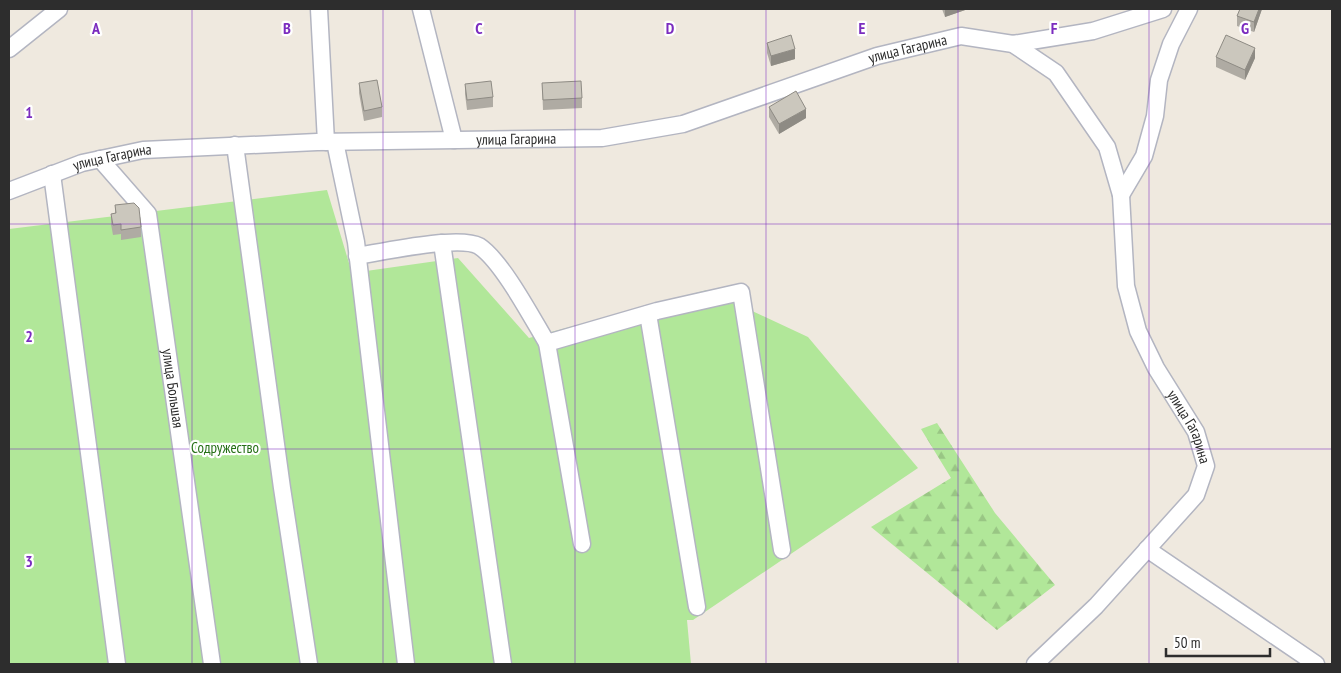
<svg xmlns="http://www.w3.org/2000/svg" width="1341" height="673" font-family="'PT Sans Narrow',sans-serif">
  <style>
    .forest { fill: url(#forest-firs) }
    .garden { fill: #b1e799 }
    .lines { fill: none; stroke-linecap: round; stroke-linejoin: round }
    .minor-casing { stroke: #b3b5c1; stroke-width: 19 }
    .minor { stroke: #fff; stroke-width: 16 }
    .wall { fill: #afaba3 }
    .shaded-wall { fill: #8e8b84 }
    .building { fill: #cbc7bd; stroke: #8e8b84 }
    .grid { fill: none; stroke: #7b2cbf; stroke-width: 1; stroke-opacity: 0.55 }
    .labels { text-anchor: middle; stroke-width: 4.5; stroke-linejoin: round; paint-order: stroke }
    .street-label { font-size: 15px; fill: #2d2d2d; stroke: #fff }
    .park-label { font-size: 15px; fill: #267017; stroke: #fff }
    .grid-label { font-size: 16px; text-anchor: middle; font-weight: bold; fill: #7b2cbf; stroke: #fff; stroke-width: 4.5; stroke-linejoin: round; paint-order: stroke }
  </style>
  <defs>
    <pattern id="forest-firs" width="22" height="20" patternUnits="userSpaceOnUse" patternTransform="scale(1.25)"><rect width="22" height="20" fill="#b1e799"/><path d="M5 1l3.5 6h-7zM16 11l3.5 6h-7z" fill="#99c684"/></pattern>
  </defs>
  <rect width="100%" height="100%" fill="#efe9df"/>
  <!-- forest -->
  <polygon class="forest" points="937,423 995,513 1055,585 997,630 871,527 951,478 921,429"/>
  <!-- garden -->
  <polygon class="garden" points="327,190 352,273 458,258 529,338 707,290 808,337 918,468 693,620 687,620 691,664 9,664 9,229"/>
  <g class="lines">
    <defs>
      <g id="minor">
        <polyline points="319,9 326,142"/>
        <polyline points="421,9 454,140"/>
        <polyline points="1013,44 1093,31 1163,9"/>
        <polyline points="9,49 59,9"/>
        <polyline points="335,142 356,242 406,664"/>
        <polyline points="235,145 282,488 309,664"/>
        <path id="s1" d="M 100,159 L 148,214 L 212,664"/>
        <polyline points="52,174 117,664"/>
        <path id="s2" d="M 9,191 L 82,163 L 143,150 L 317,142 L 602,138 L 683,124 L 877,56 L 961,36 L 1013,44 L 1056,73 L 1107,147 L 1121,195 L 1126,286 L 1138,331 L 1156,368 L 1196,432 L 1206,466 L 1196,495 L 1096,606 L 1035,664"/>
        <polyline points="1121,195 1144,156 1155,116 1159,80 1171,44 1189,9"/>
        <polyline points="442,243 503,664"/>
        <path d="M 357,256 C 382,252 459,235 479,246 C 502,261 532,318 547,343 L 657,311 L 741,292 L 782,550"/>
        <polyline points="648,314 697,607"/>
        <polyline points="547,343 582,544"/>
        <polyline points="1147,549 1316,664"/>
      </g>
    </defs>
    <!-- minor casing -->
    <use href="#minor" class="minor-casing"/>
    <!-- minor -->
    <use href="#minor" class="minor"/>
  </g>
  <!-- wall -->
  <g class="wall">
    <polygon points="942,9 968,9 945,17"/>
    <polygon points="1240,9 1262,9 1254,32 1237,26 1237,16"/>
    <polygon points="767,43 795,59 771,66 767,53"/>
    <polygon points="1216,57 1255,58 1245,80 1216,67"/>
    <polygon points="359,83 382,107 382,117 364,121 359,93"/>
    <polygon points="542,83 582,98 582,108 543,110"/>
    <polygon points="465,84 493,97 493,107 467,110 465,94"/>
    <polygon points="769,107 806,118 779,134 769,117"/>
    <polygon points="115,205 141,227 141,237 121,240 121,234 113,235 111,224 111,214 115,213"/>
  </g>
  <!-- shaded-wall -->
  <g class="shaded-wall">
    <polygon points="945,9 968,9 945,17"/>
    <polygon points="1259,9 1262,9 1254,32 1254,22"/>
    <polygon points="1255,48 1255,58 1245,80 1245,70"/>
    <polygon points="795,49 795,59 771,66 771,56"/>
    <polygon points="806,109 806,118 779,134 779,124"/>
  </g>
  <!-- building -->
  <g class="building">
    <polygon points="1240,9 1259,9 1254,22 1237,16"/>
    <polygon points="791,35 795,49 771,56 767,43"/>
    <polygon points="1226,35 1255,48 1245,70 1216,57"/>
    <polygon points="377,80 382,107 364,111 359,83"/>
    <polygon points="491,81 493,97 467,100 465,84"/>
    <polygon points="581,81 582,98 543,100 542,83"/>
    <polygon points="796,91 806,109 779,124 769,107"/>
    <polygon points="134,203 139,208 141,227 121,230 121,224 113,225 111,214 116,213 115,205"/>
  </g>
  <!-- grid -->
  <path class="grid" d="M 192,9 L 192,664M 383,9 L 383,664M 575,9 L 575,664M 766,9 L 766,664M 958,9 L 958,664M 1149,9 L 1149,664M 9,224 L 1332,224M 9,449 L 1332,449"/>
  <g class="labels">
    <!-- street labels -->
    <g class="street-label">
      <text dy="5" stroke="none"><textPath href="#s2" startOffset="919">улица Гагарина</textPath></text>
      <text dy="5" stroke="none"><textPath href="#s2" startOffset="514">улица Гагарина</textPath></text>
      <text dy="5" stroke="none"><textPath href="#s2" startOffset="109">улица Гагарина</textPath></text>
      <text dy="5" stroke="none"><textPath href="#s1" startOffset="249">улица Большая</textPath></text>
      <text dy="5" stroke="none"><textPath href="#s2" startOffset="1465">улица Гагарина</textPath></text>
    </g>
    <!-- park labels -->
    <g class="park-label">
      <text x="225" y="453">Содружество</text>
    </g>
  </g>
  <g class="grid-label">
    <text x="96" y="34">A</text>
    <text x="287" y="34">B</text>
    <text x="479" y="34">C</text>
    <text x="670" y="34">D</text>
    <text x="862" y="34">E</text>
    <text x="1054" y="34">F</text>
    <text x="1245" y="34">G</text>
    <text x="29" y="118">1</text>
    <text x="29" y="342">2</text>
    <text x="29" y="567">3</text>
  </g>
  <!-- border -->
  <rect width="1341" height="673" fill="none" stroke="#2d2d2d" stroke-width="20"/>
  <!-- scale -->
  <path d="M1166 648v8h104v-8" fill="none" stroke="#2d2d2d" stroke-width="2.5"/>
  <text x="1174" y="648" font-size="15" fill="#2d2d2d" stroke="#ffffff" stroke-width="4" paint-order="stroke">50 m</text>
</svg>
